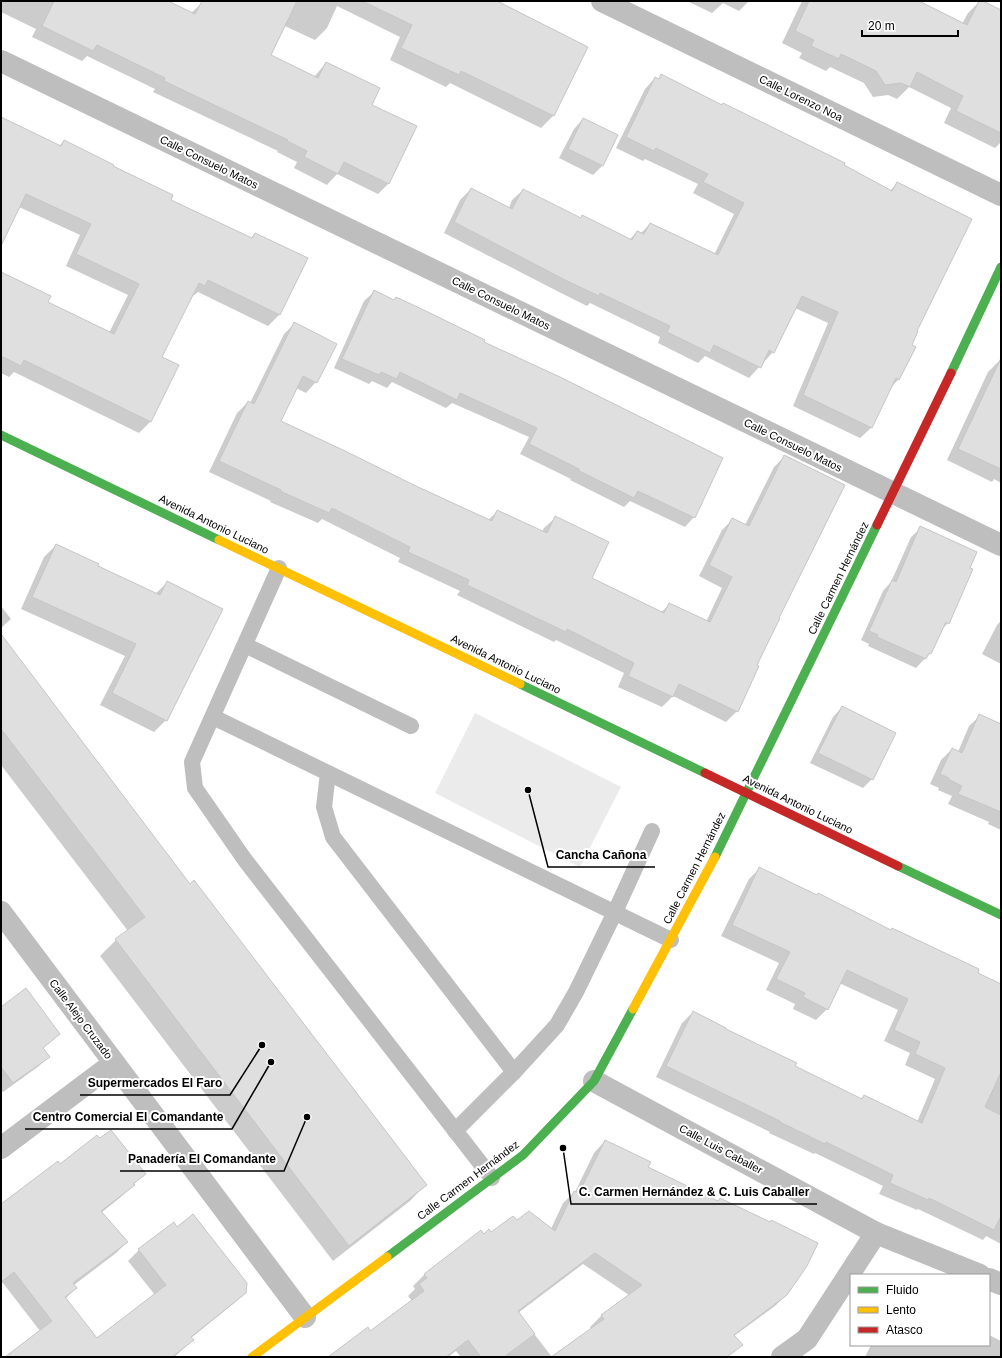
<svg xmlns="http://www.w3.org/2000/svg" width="1002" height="1358" font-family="Helvetica,sans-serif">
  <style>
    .green { fill: #ebebeb }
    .shadow { fill: #0003 }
    .building { fill: #dfdfdf; stroke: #c6c6c6 }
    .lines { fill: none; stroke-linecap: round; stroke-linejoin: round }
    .lane { stroke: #bebebe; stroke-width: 16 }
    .street { stroke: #bebebe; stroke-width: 22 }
    .fast { stroke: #4caf50; stroke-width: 9 }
    .slow { stroke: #ffc107; stroke-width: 9 }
    .jam { stroke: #c62828; stroke-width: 9 }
    .labels { text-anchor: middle; stroke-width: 4; stroke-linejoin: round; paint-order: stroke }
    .street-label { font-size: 11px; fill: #000; stroke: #fff }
    .leader { fill: none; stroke: #000; stroke-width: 1.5 }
    .callout-dot { fill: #000; stroke: #fff; stroke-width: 1.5 }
    .callout-label { font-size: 12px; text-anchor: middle; font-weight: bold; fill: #000; stroke: #fff; stroke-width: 4; stroke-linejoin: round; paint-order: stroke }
  </style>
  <rect width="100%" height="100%" fill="#fff"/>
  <!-- green -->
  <polygon class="green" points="475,713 621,787 580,867 435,793"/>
  <!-- shadow -->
  <g class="shadow">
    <polygon points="1,1 166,1 191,13 202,3 269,55 314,77 326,63 371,105 389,183 378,194 337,174 327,185 294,168 297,162 277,152 278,151 153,92 155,89 87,56 82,61 32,37 36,29 1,12"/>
    <polygon points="268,1 495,1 587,47 553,116 541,128 450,83 446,87 390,60 400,37 337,6 327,28 315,40 261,15"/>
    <polygon points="687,1 749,1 739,11 723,3 712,13"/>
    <polygon points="802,1 919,1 962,24 968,13 980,1 1000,10 1001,9 1001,142 995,148 944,123 951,108 909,87 897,99 888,95 873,97 864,83 830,67 826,71 799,58 802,53 782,43"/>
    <polygon points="661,76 843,166 890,191 897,183 916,331 899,379 890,388 871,428 860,438 793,406 828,323 795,308 773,352 749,378 705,356 698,363 658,343 660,337 590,303 587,306 559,292 444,233 460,200 471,189 509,208 512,200 523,190 580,219 629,240 637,232 640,234 650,224 714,255 734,214 693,193 698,184 645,159 643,161 616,148 645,89 655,78 658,79"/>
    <polygon points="1,118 59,146 64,141 112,167 170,200 251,238 255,234 280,314 268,326 198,292 193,296 192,296 161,357 178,366 150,422 139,433 14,372 9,377 1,373 1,273 47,302 109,333 128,295 66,266 80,235 19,207 1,239"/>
    <polygon points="583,119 602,166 593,175 559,158 574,129"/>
    <polygon points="374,292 483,343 722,459 694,517 685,527 630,501 624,507 570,480 571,479 520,454 529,437 452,403 446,408 392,382 387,388 372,381 369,384 334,368 364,301"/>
    <polygon points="294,324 316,382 306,393 296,388 280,422 416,487 488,520 498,511 542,532 544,528 555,518 590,578 661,613 669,604 706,622 722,588 699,576 722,530 733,519 745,525 774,467 785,456 778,618 737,711 726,722 673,696 662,707 618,687 624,673 556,640 554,642 457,595 460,591 398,562 400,558 322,519 318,523 270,502 271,501 209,472 237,413 248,402 250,403 284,334"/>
    <polygon points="1000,360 1001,361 1001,483 994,479 992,482 947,460 988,372"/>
    <polygon points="921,528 948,623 940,631 930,653 916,668 868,646 869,644 861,640 883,591 891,582 911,537"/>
    <polygon points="56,545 155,594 168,582 166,720 154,732 100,705 125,656 21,609 44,557"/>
    <polygon points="1,606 11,619 1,628"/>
    <polygon points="1001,621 1001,664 982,654 997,625"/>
    <polygon points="1,636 189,885 425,1185 410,1201 333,1261 100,956 116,940 128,931 1,765"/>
    <polygon points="842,707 872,779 863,788 810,763 833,717"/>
    <polygon points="980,716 1001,725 1001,830 988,824 989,822 948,804 952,796 938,790 939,788 930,784 941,760 952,749 958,752 969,726"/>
    <polygon points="760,868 1001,985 1001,1244 986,1236 983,1240 918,1209 917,1210 879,1194 883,1186 815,1153 814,1154 769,1133 770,1132 656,1077 682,1023 693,1012 793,1067 860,1099 864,1096 917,1122 935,1079 905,1065 910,1053 884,1041 898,1010 839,983 827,1009 816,1020 793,1009 795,1004 766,990 779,963 721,936 749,879"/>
    <polygon points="1,1008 43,1048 48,1057 39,1066 3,1092 1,1089"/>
    <polygon points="605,1141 647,1168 787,1294 775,1306 734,1336 723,1357 553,1357 591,1329 590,1327 601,1316 629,1295 583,1264 518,1313 552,1357 461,1357 456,1351 448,1357 329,1357 370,1332 412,1301 408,1296 415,1289 413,1286 424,1275 481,1231 484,1235 491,1233 517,1222 551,1229 563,1203 575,1192 594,1153"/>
    <polygon points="60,1165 144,1174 122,1196 101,1213 127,1242 116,1253 74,1285 76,1288 65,1299 96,1338 106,1331 107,1332 155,1295 128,1261 139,1250 177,1228 245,1293 233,1304 191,1338 193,1340 174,1357 7,1357 40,1331 3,1283 1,1284 1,1205"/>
    <polygon points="989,1335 1001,1341 1001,1357 865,1357 871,1345 989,1345"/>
  </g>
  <!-- building -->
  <g class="building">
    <polygon points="54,1 168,1 195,14 202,1 297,1 271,55 318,78 326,62 380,88 372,105 417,126 389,184 344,162 338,174 304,157 307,151 287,141 288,140 164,81 165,78 97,45 93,51 42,26"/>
    <polygon points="362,1 497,1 588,47 554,116 461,71 459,75 401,48 412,25"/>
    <polygon points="809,1 919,1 967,25 979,1 983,1 1001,10 1001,133 956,111 963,96 917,72 910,87 901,83 885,85 876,71 841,54 839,59 811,46 814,40 795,31"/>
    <polygon points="661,74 722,105 723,103 845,163 844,165 892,191 897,182 972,219 917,331 918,331 912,345 916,347 899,380 896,378 872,428 803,395 838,312 802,296 774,353 769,350 761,368 714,345 710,353 667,332 670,326 600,293 599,296 569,282 454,222 471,188 512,209 523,189 581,218 582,215 632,240 637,231 644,234 650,223 718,255 744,203 703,182 708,174 656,148 654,151 626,137 655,77 659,79"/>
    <polygon points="1,117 61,146 64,140 114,165 113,166 173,195 171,200 252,238 255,233 308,258 280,315 208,280 205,286 199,283 162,357 179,365 151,422 24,360 21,366 1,356 1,272 51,296 48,302 114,334 139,284 76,254 91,224 26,194 1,246"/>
    <polygon points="583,118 618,135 603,166 568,149"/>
    <polygon points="374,290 394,300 396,297 428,312 485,340 484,342 560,377 723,458 695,518 638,491 634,498 579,471 579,469 529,444 537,428 460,393 457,400 400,372 397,379 381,372 379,375 342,359"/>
    <polygon points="294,322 337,344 317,383 303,376 281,421 343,450 416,486 492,521 497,510 547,533 555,516 609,542 592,578 664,613 669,603 710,622 732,577 709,565 732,518 749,526 784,455 845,485 779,618 780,618 757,665 759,666 738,712 679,684 673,697 628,676 634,663 567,629 566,632 467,585 469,580 408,552 410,547 332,508 329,513 280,491 281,490 219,461 248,401 254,404"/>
    <polygon points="1001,358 1001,469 958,449"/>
    <polygon points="920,526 977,552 970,568 973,569 949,624 946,622 931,654 929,653 926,659 877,637 878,635 869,631 892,580 896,582"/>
    <polygon points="56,544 99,564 98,566 160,595 167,581 223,609 167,721 112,693 136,644 32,597"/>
    <polygon points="1,634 190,884 194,880 427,1185 349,1246 115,939 145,917 1,729"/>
    <polygon points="842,706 896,733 873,780 818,753"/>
    <polygon points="979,714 1001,724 1001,812 958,794 962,786 948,779 949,778 940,774 952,748 962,753"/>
    <polygon points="759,867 817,895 818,893 891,930 892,928 979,969 978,973 1001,984 1001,1072 985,1107 1001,1115 1001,1216 994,1230 929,1198 928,1200 890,1183 893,1175 826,1142 825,1144 780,1122 780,1121 666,1066 693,1011 726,1028 726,1029 797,1063 795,1066 862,1099 864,1095 922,1123 945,1068 915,1054 920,1042 894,1030 908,999 847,970 828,1010 803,997 805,993 776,979 790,952 732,925"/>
    <polygon points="26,988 60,1034 43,1048 50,1057 13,1083 1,1067 1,1007"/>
    <polygon points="111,1130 146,1174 133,1184 135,1185 101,1211 128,1242 73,1283 77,1288 65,1297 97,1338 166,1285 138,1249 174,1222 177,1227 193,1214 247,1283 246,1293 191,1337 194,1340 172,1357 5,1357 52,1321 14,1272 1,1282 1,1204 58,1161 60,1164 97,1135 100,1138"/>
    <polygon points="605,1140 651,1162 648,1167 718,1201 720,1198 770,1222 771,1220 818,1243 807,1266 787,1295 734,1335 743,1345 727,1357 551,1357 604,1319 601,1315 642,1285 595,1253 518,1311 535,1334 504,1357 481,1357 468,1340 446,1357 328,1357 368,1327 370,1331 424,1291 419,1284 427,1278 424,1274 481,1230 484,1234 489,1229 491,1232 513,1216 517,1220 529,1211 555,1231 574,1191 579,1193"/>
  </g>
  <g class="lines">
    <!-- lane -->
    <g class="lane">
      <polyline points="279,568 192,762 195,788 245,860 492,1178"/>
      <polyline points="245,645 411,726"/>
      <polyline points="213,717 671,940"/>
      <polyline points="328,773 324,807 333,837 514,1072 455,1131"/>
      <polyline points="514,1072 557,1025 576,992 615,912 652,831"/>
    </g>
    <!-- street -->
    <g class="street">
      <polyline points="602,1 1001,195"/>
      <polyline points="1,61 1001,545"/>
      <polyline points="1,912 305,1317"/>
      <polyline points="594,1081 876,1233 980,1275"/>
      <polyline points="1,1148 114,1063"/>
      <polyline points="989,1279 1001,1284"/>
      <polyline points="782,1357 807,1339 876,1233"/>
    </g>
    <!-- fast -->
    <g class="fast">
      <polyline points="951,373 1001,267"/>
      <polyline points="1,435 219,540"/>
      <polyline points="520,684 705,773"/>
      <polyline points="715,857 877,525"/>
      <polyline points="898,866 1001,915"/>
      <polyline points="387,1257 523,1155 594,1081 633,1009"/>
    </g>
    <!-- slow -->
    <g class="slow">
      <polyline points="219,540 520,684"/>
      <polyline points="633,1009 715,857"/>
      <polyline points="252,1357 387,1257"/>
    </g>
    <!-- jam -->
    <g class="jam">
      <polyline points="877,525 951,373"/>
      <polyline points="705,773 898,866"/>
    </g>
  </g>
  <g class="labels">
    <!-- street labels -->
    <g class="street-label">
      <text transform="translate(801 98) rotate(26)" y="4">Calle Lorenzo Noa</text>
      <text transform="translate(209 162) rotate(26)" y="4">Calle Consuelo Matos</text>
      <text transform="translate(501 303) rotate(26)" y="4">Calle Consuelo Matos</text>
      <text transform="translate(793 445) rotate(26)" y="4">Calle Consuelo Matos</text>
      <text transform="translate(214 524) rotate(26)" y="4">Avenida Antonio Luciano</text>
      <text transform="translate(838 578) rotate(-64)" y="4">Calle Carmen Hernández</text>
      <text transform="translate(506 664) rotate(26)" y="4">Avenida Antonio Luciano</text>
      <text transform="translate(798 804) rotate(26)" y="4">Avenida Antonio Luciano</text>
      <text transform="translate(694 868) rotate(-63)" y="4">Calle Carmen Hernández</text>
      <text transform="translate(81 1019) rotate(53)" y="4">Calle Alejo Cruzado</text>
      <text transform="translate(721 1149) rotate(28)" y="4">Calle Luis Caballer</text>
      <text transform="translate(468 1180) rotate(-37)" y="4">Calle Carmen Hernández</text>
    </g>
  </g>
  <!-- callouts -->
  <path class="leader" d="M528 790L548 867H655M262 1045L230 1095H80M271 1062L232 1129H25M307 1117L284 1171H120M563 1148L571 1204H817"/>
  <g class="callout-dot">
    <circle cx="528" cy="790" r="4"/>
    <circle cx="262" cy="1045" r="4"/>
    <circle cx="271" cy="1062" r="4"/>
    <circle cx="307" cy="1117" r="4"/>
    <circle cx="563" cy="1148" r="4"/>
  </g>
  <g class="callout-label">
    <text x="601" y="859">Cancha Cañona</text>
    <text x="155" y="1087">Supermercados El Faro</text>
    <text x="128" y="1121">Centro Comercial El Comandante</text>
    <text x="202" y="1163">Panadería El Comandante</text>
    <text x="694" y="1196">C. Carmen Hernández &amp; C. Luis Caballer</text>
  </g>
  <!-- border -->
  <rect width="1002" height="1358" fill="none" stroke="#000000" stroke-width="4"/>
  <!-- legend -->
  <rect x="850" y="1274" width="140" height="72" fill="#ffffff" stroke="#999999"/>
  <rect x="858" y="1287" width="20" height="6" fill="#4caf50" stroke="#999999"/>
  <text x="886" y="1294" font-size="12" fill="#000000">Fluido</text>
  <rect x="858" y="1307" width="20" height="6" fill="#ffc107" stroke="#999999"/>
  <text x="886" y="1314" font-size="12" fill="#000000">Lento</text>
  <rect x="858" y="1327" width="20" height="6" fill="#c62828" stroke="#999999"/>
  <text x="886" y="1334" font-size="12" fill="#000000">Atasco</text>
  <!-- scale -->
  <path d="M862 30v6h96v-6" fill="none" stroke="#000000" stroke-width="2"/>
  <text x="868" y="30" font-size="12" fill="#000000" stroke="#ffffff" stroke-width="3" paint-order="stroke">20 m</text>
</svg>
